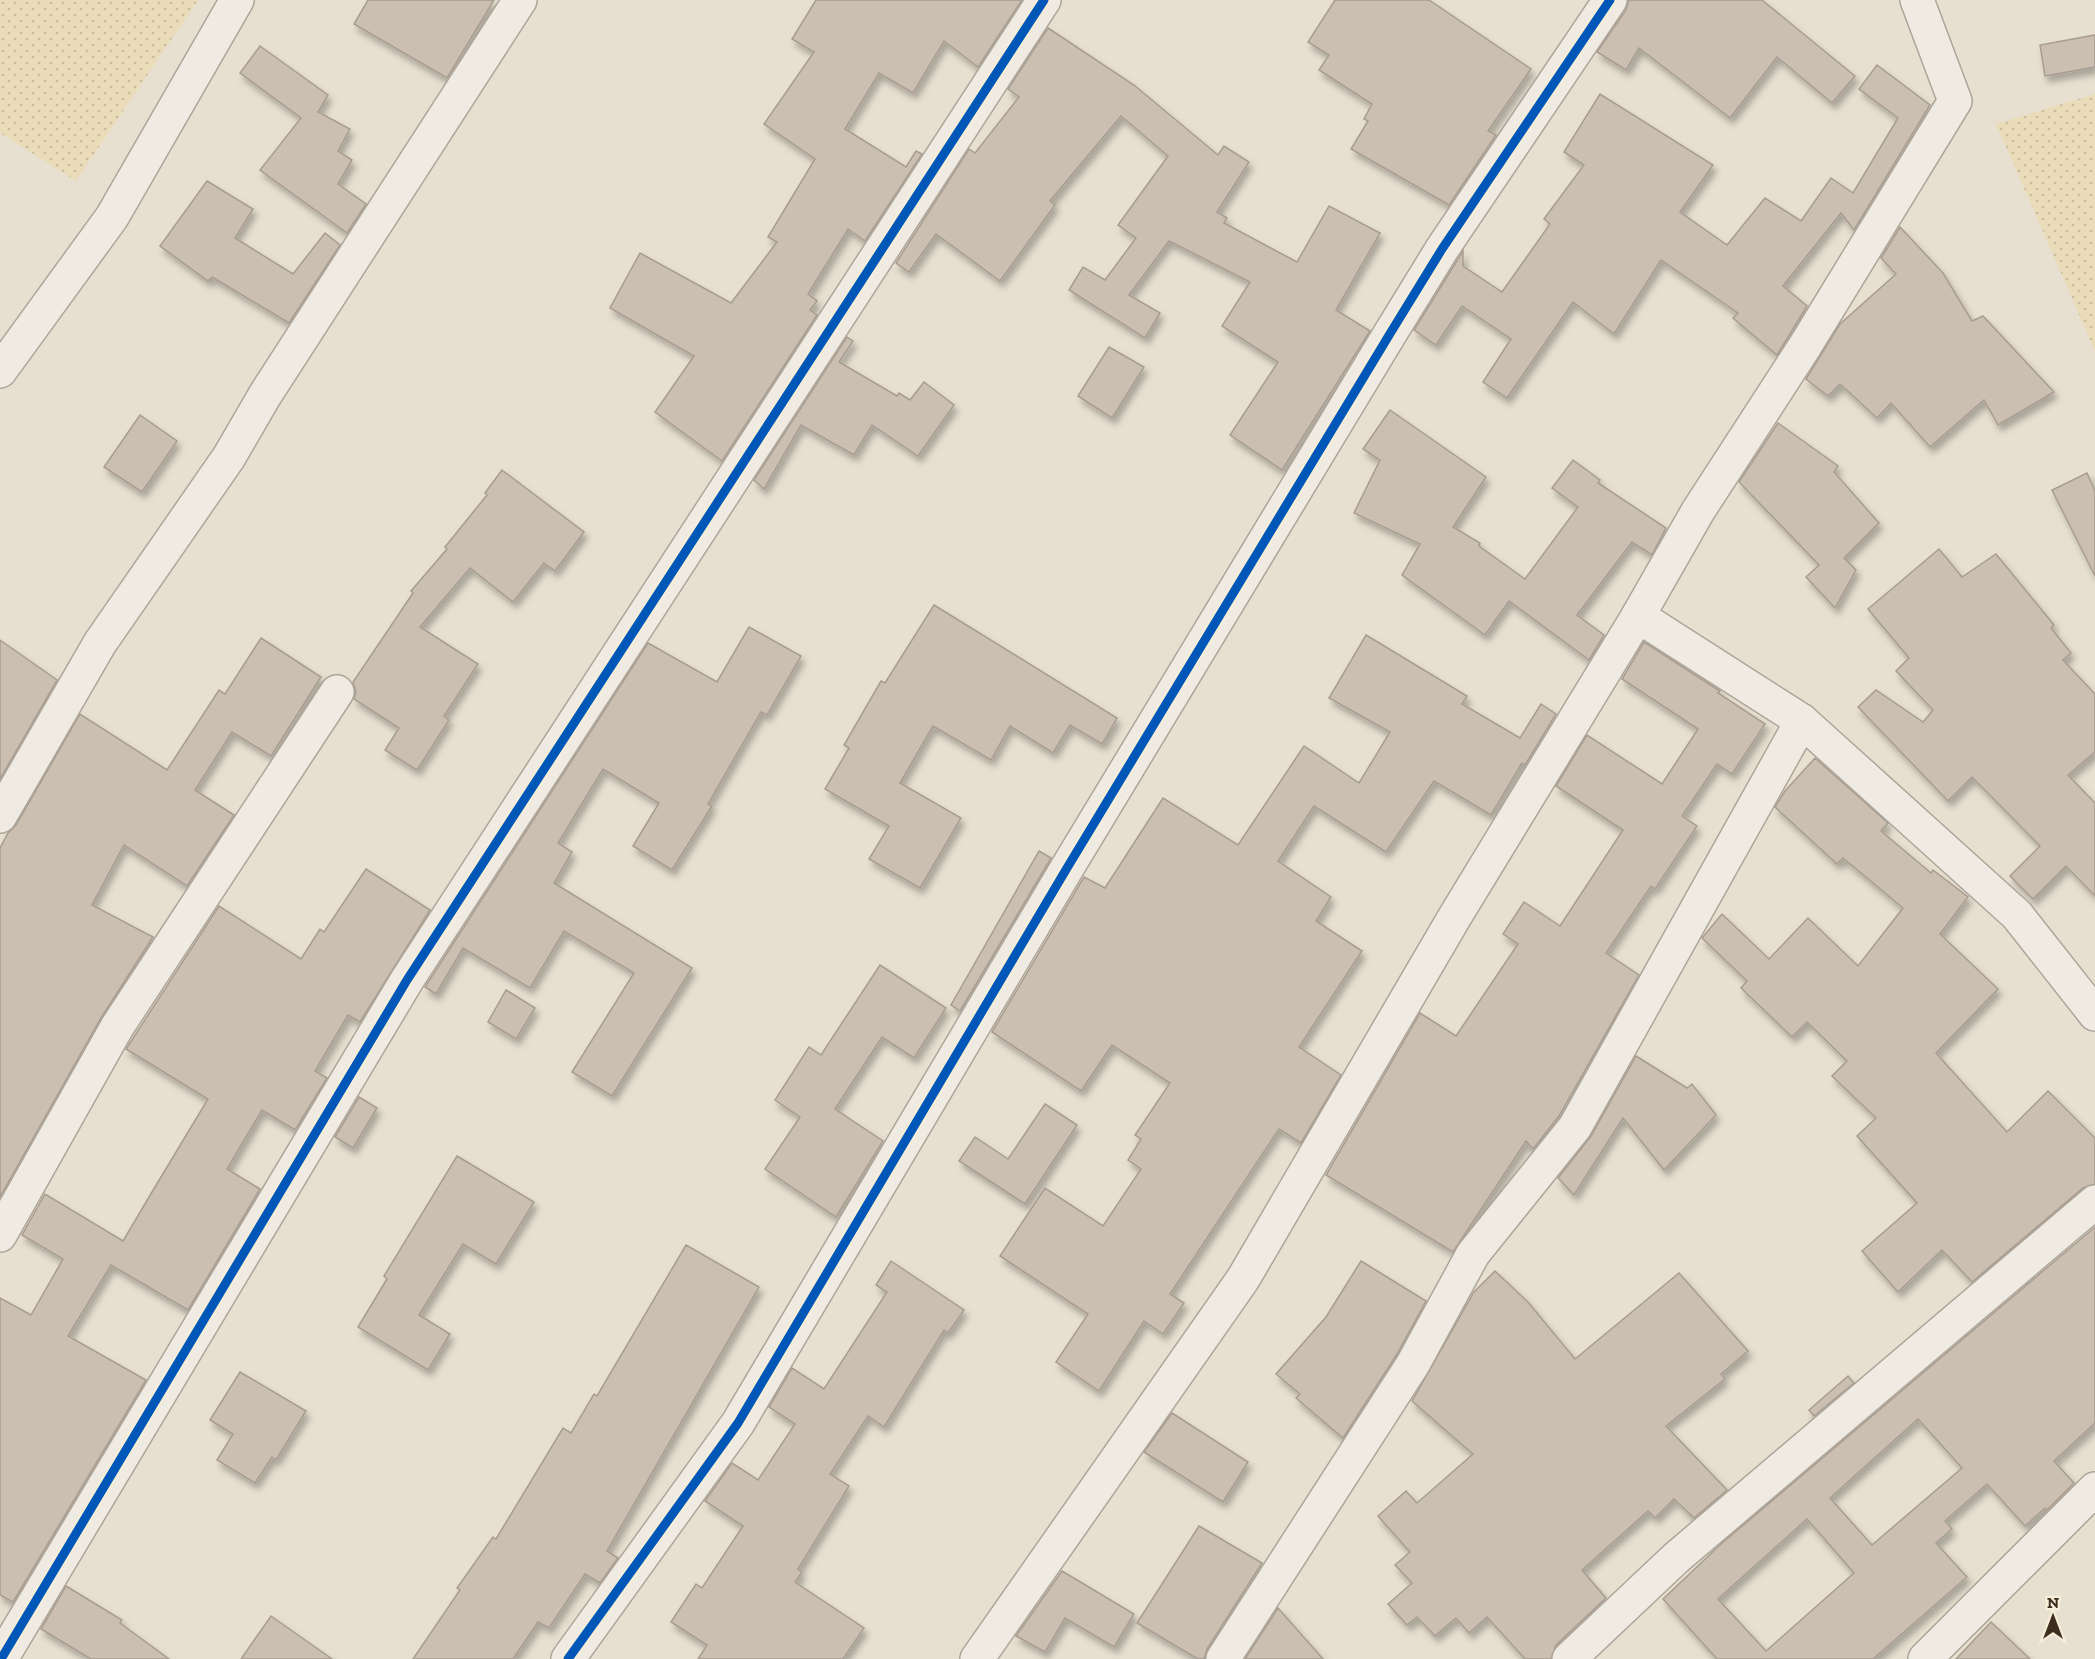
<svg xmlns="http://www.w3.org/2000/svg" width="2095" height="1659" font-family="'Zilla Slab',serif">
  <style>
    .sand { fill: url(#sand-dots) }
    .building { fill: #cbbfb2; stroke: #a89c90; stroke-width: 1.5; fill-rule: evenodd; filter: url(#shadow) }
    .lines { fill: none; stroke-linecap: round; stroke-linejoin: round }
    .street-casing { stroke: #ada599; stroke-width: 36 }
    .street { stroke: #efebe3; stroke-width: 33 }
    .cycleway-casing { stroke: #f7eed8; stroke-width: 13 }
    .cycleway { stroke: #0057b8; stroke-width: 9 }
  </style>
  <defs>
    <pattern id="sand-dots" width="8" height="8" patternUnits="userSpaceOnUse" patternTransform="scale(1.5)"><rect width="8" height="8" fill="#eadcb9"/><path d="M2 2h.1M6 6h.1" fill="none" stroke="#cabd9f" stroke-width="1.8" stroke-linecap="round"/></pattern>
    <filter id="shadow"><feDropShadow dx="3.5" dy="6" stdDeviation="3" flood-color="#0004"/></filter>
  </defs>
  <rect width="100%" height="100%" fill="#e7e0d1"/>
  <!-- sand -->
  <g class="sand">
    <polygon points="0,0 198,0 76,181 0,133"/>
    <polygon points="2095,94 2095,351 1996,124"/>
  </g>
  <!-- building -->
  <g class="building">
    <polygon points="368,0 494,0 447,78 354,24"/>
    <polygon points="816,0 1022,0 978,67 944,41 913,93 879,73 845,129 906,167 916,151 922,154 865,241 848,229 808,294 817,301 810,310 817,315 722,461 655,412 694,356 610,308 640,253 731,303 777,242 768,237 815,159 764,124 814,52 792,39"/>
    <polygon points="1335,0 1429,0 1531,69 1488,131 1496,135 1449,205 1351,149 1368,121 1364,119 1372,104 1319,70 1329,55 1308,42"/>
    <polygon points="1629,0 1762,0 1855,76 1832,103 1777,57 1730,118 1639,48 1626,70 1597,52 1626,10"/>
    <polygon points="1048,28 1134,85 1218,155 1224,146 1249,162 1217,212 1227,218 1224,223 1297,262 1329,206 1380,233 1336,310 1370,331 1282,470 1230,435 1278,362 1222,326 1250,282 1169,241 1129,295 1160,313 1145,338 1069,290 1083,267 1105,280 1136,238 1118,225 1168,156 1121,116 1050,201 1055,205 1000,281 936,234 909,272 896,263 969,149 975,153 1019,97 1008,89"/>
    <polygon points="2095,35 2095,67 2045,76 2040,45"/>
    <polygon points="260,46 328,95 318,112 350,129 338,151 352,160 338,184 366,204 347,233 260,170 301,118 240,73"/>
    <polygon points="1877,65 1930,105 1854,230 1841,213 1783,286 1807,306 1777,355 1733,318 1738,313 1661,260 1614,334 1573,302 1507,398 1483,382 1511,339 1462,306 1436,345 1414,330 1463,251 1463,266 1502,292 1550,224 1544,219 1584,165 1564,152 1600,94 1713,165 1680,212 1727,245 1765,198 1801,221 1831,178 1853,193 1898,118 1859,89"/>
    <polygon points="207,181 253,209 235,238 293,274 325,233 340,245 289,323 212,277 208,281 160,246"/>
    <polygon points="1900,227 1943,273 1972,321 1983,316 2054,392 1998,425 1984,400 1930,447 1891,403 1877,418 1840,384 1828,396 1806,379 1840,324 1896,274 1881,258"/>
    <polygon points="847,337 853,341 839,362 897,396 899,393 910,400 924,382 954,405 918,456 872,425 854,455 801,425 764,489 754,480"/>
    <polygon points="1109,347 1144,367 1112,418 1078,396"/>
    <polygon points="1390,410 1486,477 1453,527 1480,543 1479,546 1525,579 1578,507 1552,488 1573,460 1600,480 1598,483 1666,528 1652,555 1632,542 1577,615 1604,635 1589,660 1509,601 1485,635 1402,575 1420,544 1354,513 1380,460 1363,449"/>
    <polygon points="140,415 177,441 142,492 104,467"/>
    <polygon points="1778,423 1838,466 1834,472 1879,523 1844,558 1856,570 1835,608 1806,577 1819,565 1739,482"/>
    <polygon points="502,470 584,532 555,571 544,563 513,602 470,568 420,627 478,664 444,716 449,720 417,770 385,750 399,728 354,699 356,692 353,682 413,593 411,591 447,549 445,547 487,495 485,493"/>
    <polygon points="2087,473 2095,491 2095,576 2052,490"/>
    <polygon points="1939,549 1962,577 1996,554 2054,625 2051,628 2071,653 2063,660 2095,694 2095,752 2068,775 2095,803 2095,896 2066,866 2033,899 2010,876 2040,846 1972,777 1948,801 1858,707 1876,690 1923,722 1933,710 1896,671 1909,658 1868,609"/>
    <polygon points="934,605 1117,718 1102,744 1070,725 1053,753 1010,726 991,760 933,726 900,783 961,818 920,888 869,859 889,826 825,789 849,748 844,745 881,681 885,683"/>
    <polygon points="749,627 801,656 767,715 761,712 708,804 712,806 672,870 633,846 659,803 603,769 558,843 572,852 554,883 692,968 612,1096 572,1072 634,973 564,931 530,988 463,948 436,994 425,987 648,643 717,682"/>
    <polygon points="1366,635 1467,696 1462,704 1520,738 1541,704 1556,714 1525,765 1522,763 1491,815 1434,781 1386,852 1314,806 1278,861 1331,897 1316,921 1362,951 1299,1047 1341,1075 1301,1143 1279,1129 1170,1294 1184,1303 1163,1334 1144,1321 1099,1391 1056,1362 1088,1314 1000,1256 1045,1188 1103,1226 1141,1169 1128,1160 1141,1139 1135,1135 1170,1083 1112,1045 1081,1091 992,1032 1084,877 1105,888 1163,798 1238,845 1304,746 1359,783 1390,732 1329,698"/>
    <polygon points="261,638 321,677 271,756 232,732 195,790 234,815 187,886 124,845 92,905 153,937 101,1018 0,1197 0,848 8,833 16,825 80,714 167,770 219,690 225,694"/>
    <polygon points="0,640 57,680 0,779"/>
    <polygon points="1644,642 1720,691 1718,693 1765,724 1732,774 1717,764 1682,816 1697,826 1655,889 1651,886 1606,953 1639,975 1559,1116 1533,1149 1526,1141 1453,1252 1326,1175 1420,1013 1456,1036 1518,944 1503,934 1524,902 1560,926 1623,830 1556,786 1587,735 1662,784 1698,729 1622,679"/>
    <polygon points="1815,758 1888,823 1881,831 1931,873 1933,870 1968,897 1940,934 1998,989 1936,1053 2007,1132 2048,1091 2095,1138 2095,1184 2083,1188 1972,1282 1942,1250 1898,1292 1862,1251 1917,1203 1857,1136 1876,1118 1832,1076 1847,1061 1807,1022 1792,1037 1741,988 1747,981 1702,938 1722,914 1769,959 1808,918 1858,966 1903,908 1843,858 1837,864 1775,807 1785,791"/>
    <polygon points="1039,851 1051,858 960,1011 951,1005"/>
    <polygon points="366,869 430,910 360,1022 348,1015 315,1071 327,1078 295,1130 262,1110 227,1169 260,1189 188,1310 111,1265 68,1336 146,1380 13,1602 0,1595 0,1298 31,1315 63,1259 22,1235 45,1194 123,1241 152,1192 208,1099 126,1049 219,906 301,959 320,929 324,932"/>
    <polygon points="880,965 946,1008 914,1058 882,1037 835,1109 883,1141 836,1217 765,1169 800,1117 775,1100 809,1047 821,1055"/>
    <polygon points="506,990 535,1008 516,1039 488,1022"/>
    <polygon points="1636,1056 1687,1088 1692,1084 1716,1115 1664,1170 1623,1118 1574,1195 1558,1178 1591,1136"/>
    <polygon points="359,1097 377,1108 353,1148 335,1137"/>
    <polygon points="1045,1104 1077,1125 1025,1204 959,1161 975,1137 1008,1159"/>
    <polygon points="457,1156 534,1202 496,1264 463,1244 419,1315 450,1334 428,1370 358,1327 387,1279 384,1276"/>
    <path d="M 2095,1227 L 2095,1423 L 2054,1461 L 2074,1483 L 2047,1510 L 2045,1508 L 2025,1526 L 1987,1484 L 1945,1521 L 1952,1529 L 1936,1543 L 1967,1577 L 1873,1659 L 1717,1659 L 1663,1599 L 1721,1544 ZM 1918,1419 L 1962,1468 L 1872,1545 L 1830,1498 ZM 1807,1519 L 1854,1573 L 1766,1651 L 1718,1599 Z"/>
    <polygon points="686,1245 759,1287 607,1551 618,1558 600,1583 585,1574 549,1628 538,1622 513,1659 413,1659 460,1590 457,1588 493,1537 496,1539 563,1428 571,1433 594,1394 597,1396"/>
    <polygon points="891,1261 964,1310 948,1333 944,1330 884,1427 868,1416 830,1474 849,1486 798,1569 802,1572 795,1582 864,1628 843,1659 698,1659 707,1645 671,1622 696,1584 702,1588 743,1526 705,1501 732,1463 758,1480 795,1424 769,1407 792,1368 824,1389 887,1292 876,1285"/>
    <polygon points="1361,1261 1426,1301 1397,1354 1343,1438 1296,1398 1300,1394 1276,1374 1326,1317"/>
    <polygon points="1495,1271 1528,1302 1575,1359 1679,1273 1748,1351 1721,1374 1725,1379 1666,1426 1727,1490 1694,1518 1674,1499 1655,1518 1648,1511 1582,1570 1606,1598 1556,1645 1551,1659 1525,1659 1487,1617 1469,1633 1456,1618 1435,1636 1417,1617 1407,1625 1388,1604 1412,1583 1395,1565 1410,1552 1378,1516 1406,1491 1417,1503 1473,1454 1412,1401 1474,1292"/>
    <polygon points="240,1372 306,1411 276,1460 272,1457 255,1483 217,1460 233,1434 210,1420"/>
    <polygon points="1848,1376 1854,1383 1814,1416 1809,1410"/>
    <polygon points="1172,1413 1248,1462 1223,1502 1144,1452"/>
    <polygon points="1199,1526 1262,1563 1207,1649 1204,1659 1198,1659 1137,1623"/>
    <polygon points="1062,1571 1134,1614 1114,1647 1065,1618 1045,1652 1016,1636"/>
    <polygon points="66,1586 122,1620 120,1623 169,1659 91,1659 41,1629"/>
    <polygon points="1278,1608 1323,1659 1245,1659"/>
    <polygon points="271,1616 332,1659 241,1659"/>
    <polygon points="1991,1622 2030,1659 1956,1659"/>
  </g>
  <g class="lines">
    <defs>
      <g id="street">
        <polyline points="0,371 112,217 237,0"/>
        <polyline points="1638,616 1802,721 2017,915 2095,1014"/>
        <polyline points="0,816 100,643 229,457 265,395 520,0"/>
        <polyline points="0,1235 117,1027 337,692"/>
        <polyline points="1,1659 407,980 1044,0"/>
        <polyline points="568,1659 738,1423 1067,868 1391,332 1442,249 1610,0"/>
        <polyline points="977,1659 1243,1279 1454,918 1638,616 1698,511 1805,346 1955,101 1917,0"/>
        <polyline points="1223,1659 1413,1364 1473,1254 1575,1127 1802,721"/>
        <polyline points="1569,1659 1676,1558 2095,1202"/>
        <polyline points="1925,1659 2095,1489"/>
      </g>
    </defs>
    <!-- street casing -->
    <use href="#street" class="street-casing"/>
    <!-- street -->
    <use href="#street" class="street"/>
    <defs>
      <g id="cycleway">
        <polyline points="1,1659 407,980 1044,0"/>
        <polyline points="568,1659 738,1423 1067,868 1391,332 1442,249 1610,0"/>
      </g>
    </defs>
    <!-- cycleway casing -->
    <use href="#cycleway" class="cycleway-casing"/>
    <!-- cycleway -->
    <use href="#cycleway" class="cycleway"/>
  </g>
  <!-- north arrow -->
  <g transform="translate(2053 1617)" stroke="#f7eed8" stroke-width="4.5" paint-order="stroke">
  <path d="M0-4.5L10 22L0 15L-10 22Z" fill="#3d2e20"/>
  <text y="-9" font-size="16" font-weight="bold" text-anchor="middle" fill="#3d2e20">N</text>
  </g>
</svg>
